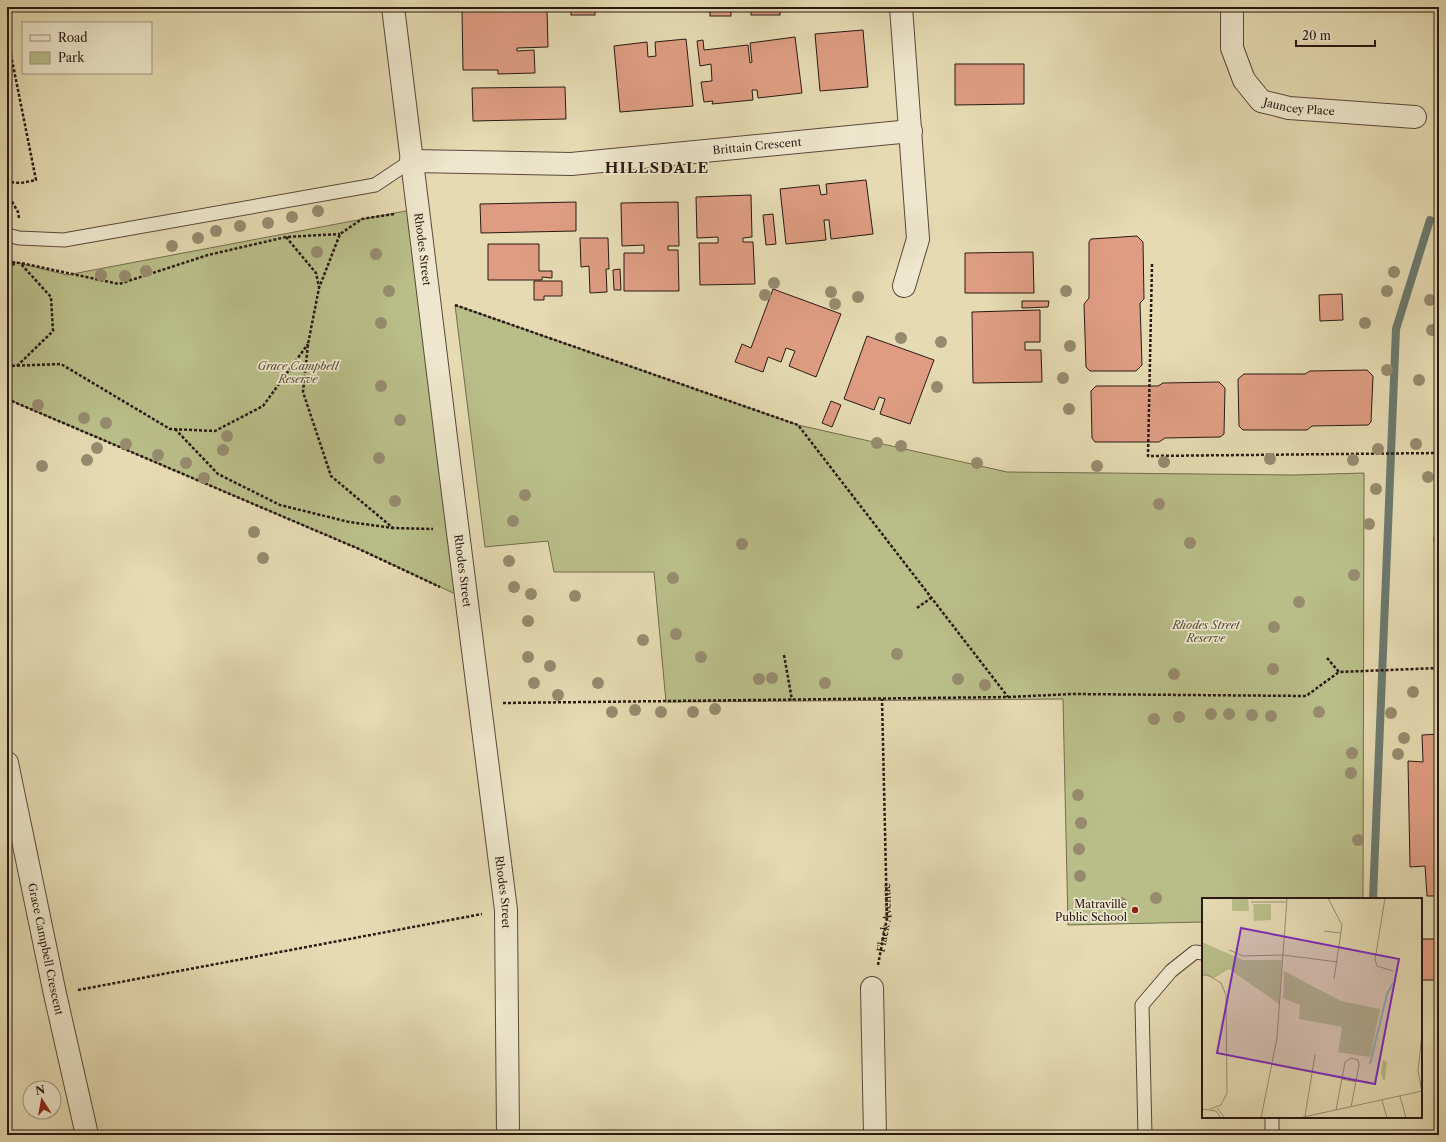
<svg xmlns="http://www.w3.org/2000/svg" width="1446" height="1142" font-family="'Libre Caslon Text',serif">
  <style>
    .green { fill: #b9be89; stroke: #726c4e }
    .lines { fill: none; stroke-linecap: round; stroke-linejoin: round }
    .stream { stroke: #6b7a6f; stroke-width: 8 }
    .building { fill: #de9d83; stroke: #2a1912 }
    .service-casing { stroke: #59493a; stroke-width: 15 }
    .minor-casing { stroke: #59493a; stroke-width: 24 }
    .path { stroke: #2a1912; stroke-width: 2.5; stroke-dasharray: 3 2; stroke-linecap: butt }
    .service { stroke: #eee7cd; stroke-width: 13 }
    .minor { stroke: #eee7cd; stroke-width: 22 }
    .tree { fill: #968b6e }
    .poi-dot { fill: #8f2418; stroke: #eee7cd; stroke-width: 1.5 }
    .labels { text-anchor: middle; stroke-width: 3.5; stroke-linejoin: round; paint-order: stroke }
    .street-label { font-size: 11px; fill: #2a1912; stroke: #eee7cd }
    .park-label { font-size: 11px; font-style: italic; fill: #554b36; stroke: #eee7cd }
    .poi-label { font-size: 11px; fill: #2a1912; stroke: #eee7cd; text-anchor: end }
    .district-label { font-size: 15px; font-weight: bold; letter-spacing: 1px; fill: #2a1912; stroke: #eee7cd }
    .inset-river { fill: none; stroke: #96bbad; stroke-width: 2 }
    .inset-road { fill: none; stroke: #9a8d72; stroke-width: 1 }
    .view { fill: #7b2cbf; fill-opacity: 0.15; stroke: #7b2cbf; stroke-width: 2 }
    .inset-edge { fill: none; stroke: #2a1912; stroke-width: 2 }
  </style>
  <rect width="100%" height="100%" fill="#e5dab2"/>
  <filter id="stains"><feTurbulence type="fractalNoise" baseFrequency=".005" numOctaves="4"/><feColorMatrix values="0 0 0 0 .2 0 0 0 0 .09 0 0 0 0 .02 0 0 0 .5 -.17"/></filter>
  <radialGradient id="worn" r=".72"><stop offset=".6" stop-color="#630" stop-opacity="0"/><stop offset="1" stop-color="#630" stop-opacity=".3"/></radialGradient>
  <!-- green -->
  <g class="green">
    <polygon points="416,209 466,599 359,549 7,399 7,260 67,275"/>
    <polygon points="455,305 798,425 1007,472 1294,475 1364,473 1363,899 1203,899 1203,922 1068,925 1063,699 666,702 654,572 554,572 548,541 485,547"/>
  </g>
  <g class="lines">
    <!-- stream -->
    <polyline class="stream" points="1373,899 1396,329 1430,220"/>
  </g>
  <!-- building -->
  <g class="building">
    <rect x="571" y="7" width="24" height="8"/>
    <rect x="710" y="7" width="21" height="9"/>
    <rect x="751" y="7" width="29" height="8"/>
    <polygon points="504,8 504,10 516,10 516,11 547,10 548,47 517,48 517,51 534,50 535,73 498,74 498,70 463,70 462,10"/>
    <polygon points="863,30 868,87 820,91 815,34"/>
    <polygon points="795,37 802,93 758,98 757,90 752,90 753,100 712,104 713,101 704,102 701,82 712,81 711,64 700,66 697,41 703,40 704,50 748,45 750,63 752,62 750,43"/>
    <polygon points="686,39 693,106 620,112 614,46 647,42 648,57 656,56 655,42"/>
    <polygon points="955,64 1024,64 1024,104 955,105"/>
    <polygon points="565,87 566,119 473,121 472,88"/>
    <polygon points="866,180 873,234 831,239 829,220 824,220 826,240 786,244 780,189 819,185 821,195 827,194 826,184"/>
    <polygon points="751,195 752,237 743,238 743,242 753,242 755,284 700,285 699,243 718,243 718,237 697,238 696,197"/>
    <polygon points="576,202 576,231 481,233 480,204"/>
    <polygon points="678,202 679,246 668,246 668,250 678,250 679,291 624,291 624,253 644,253 644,245 622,246 621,203"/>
    <polygon points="773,214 776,244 766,245 763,215"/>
    <polygon points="1137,236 1143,242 1144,299 1140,303 1142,365 1136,371 1090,371 1086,367 1084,304 1089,298 1089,242 1091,239"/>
    <polygon points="580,238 608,238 609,269 606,269 607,292 590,293 589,266 581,267"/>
    <polygon points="488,244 539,244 539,271 552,271 552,278 542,277 542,280 488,280"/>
    <polygon points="1033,252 1034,293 965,293 965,253"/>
    <polygon points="620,269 621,290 614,290 613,270"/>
    <polygon points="534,281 562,281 562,296 544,296 544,300 534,300"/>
    <polygon points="773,289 841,314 816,377 789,366 795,351 786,348 781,362 768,357 763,372 735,362 742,344 751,348"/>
    <polygon points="1342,294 1343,320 1320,321 1319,295"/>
    <polygon points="1022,301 1049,301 1048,307 1022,308"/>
    <polygon points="1040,310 1040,342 1025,342 1025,350 1041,350 1042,382 973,383 972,312"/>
    <polygon points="867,336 934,360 910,424 880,414 885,399 879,397 874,410 844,399"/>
    <polygon points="1367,370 1373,376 1371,422 1368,425 1312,426 1307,430 1243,430 1239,426 1238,379 1244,374 1305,374 1310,371"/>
    <polygon points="1219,382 1225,388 1224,434 1220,437 1165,438 1159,442 1095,442 1092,438 1091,391 1096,386 1158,386 1163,383"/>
    <polygon points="831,401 841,405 832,427 822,423"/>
    <polygon points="1439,508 1439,581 1437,581 1434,537 1437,536 1437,525 1435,525 1435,509"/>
    <polygon points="1439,734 1439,896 1427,896 1425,866 1410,867 1408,761 1423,762 1422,735"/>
    <rect x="1421" y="939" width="18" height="41"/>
  </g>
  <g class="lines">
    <defs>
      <g id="service">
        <polyline points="7,235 19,238 64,240 375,185 411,161"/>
        <polyline points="1272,1117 1272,1135"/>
        <polyline points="1145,1135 1142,1005 1171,971 1195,952 1203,953"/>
      </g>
      <g id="minor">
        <path id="s2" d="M 393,7 L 448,454 L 506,910 L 508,1135"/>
        <polyline points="901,7 918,239 904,286"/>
        <path id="s3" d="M 1232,7 L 1232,48 L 1244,80 L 1261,101 L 1289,108 L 1415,117"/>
        <path id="s4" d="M 411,161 L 571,164 L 911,131"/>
        <path id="s5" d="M 7,763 L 55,994 L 87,1135"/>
        <polyline points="872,988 875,1135"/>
      </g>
    </defs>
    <!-- service casing -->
    <use href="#service" class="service-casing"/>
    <!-- minor casing -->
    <use href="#minor" class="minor-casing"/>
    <!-- path -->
    <g class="path">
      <polyline points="7,35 36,180 21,183 7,182"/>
      <polyline points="7,193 18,212 19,218"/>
      <polyline points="394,214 362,219 340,234 319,288 308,344 303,392 331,476 393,528 433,529"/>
      <polyline points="286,237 316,273 319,287"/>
      <polyline points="7,262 21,263 119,284 208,255 286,237 340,234"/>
      <polyline points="1152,264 1148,456 1439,453"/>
      <polyline points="7,265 16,264"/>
      <polyline points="455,305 798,425 1008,697"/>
      <polyline points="7,366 61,364 170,429 215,431 263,406 308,344"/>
      <polyline points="17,366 53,331 51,297 21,264"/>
      <polyline points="7,399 359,549 440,587"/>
      <polyline points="175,429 218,474 280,505 349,522 393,528"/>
      <polyline points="917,608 931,598"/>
      <polyline points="784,655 792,700"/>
      <polyline points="1327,658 1339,672 1439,668"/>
      <polyline points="503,703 1009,697 1072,694 1306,696 1339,672"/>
      <path id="s1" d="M 878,965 L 887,918 L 882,699"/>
      <polyline points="78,990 482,914"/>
    </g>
    <!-- service -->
    <use href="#service" class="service"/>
    <!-- minor -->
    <use href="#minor" class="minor"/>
  </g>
  <!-- trees -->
  <g class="tree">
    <circle cx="318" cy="211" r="6"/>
    <circle cx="292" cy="217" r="6"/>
    <circle cx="268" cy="223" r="6"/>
    <circle cx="240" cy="226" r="6"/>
    <circle cx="216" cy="231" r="6"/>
    <circle cx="198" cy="238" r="6"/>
    <circle cx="172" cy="246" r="6"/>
    <circle cx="317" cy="252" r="6"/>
    <circle cx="376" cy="254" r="6"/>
    <circle cx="146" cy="271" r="6"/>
    <circle cx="1394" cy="272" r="6"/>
    <circle cx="101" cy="275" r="6"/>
    <circle cx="125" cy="276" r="6"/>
    <circle cx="774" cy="283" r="6"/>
    <circle cx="389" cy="291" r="6"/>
    <circle cx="1066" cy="291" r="6"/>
    <circle cx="1387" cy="291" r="6"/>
    <circle cx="831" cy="292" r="6"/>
    <circle cx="765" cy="295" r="6"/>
    <circle cx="858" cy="297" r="6"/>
    <circle cx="1430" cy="300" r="6"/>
    <circle cx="835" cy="304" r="6"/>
    <circle cx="381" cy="323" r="6"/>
    <circle cx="1365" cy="323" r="6"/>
    <circle cx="1432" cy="330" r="6"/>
    <circle cx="901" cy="338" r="6"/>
    <circle cx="941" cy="342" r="6"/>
    <circle cx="1070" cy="346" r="6"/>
    <circle cx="1387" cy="370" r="6"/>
    <circle cx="1063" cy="378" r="6"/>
    <circle cx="1419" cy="380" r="6"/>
    <circle cx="381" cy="386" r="6"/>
    <circle cx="937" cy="387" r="6"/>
    <circle cx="38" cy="405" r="6"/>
    <circle cx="1069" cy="409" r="6"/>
    <circle cx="84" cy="418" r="6"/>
    <circle cx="400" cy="420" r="6"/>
    <circle cx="106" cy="423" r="6"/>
    <circle cx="227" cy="436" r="6"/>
    <circle cx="877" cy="443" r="6"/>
    <circle cx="126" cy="444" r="6"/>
    <circle cx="1416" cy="444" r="6"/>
    <circle cx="901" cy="446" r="6"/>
    <circle cx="97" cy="448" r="6"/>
    <circle cx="1378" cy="449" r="6"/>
    <circle cx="223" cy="450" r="6"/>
    <circle cx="158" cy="455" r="6"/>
    <circle cx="379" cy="458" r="6"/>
    <circle cx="1270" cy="459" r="6"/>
    <circle cx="87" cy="460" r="6"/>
    <circle cx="1353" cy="460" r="6"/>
    <circle cx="1164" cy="462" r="6"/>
    <circle cx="186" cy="463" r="6"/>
    <circle cx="977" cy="463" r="6"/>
    <circle cx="42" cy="466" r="6"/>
    <circle cx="1097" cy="466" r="6"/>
    <circle cx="1428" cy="477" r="6"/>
    <circle cx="204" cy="478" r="6"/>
    <circle cx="1376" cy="489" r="6"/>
    <circle cx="525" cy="495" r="6"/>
    <circle cx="395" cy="501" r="6"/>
    <circle cx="1159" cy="504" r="6"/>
    <circle cx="513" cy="521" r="6"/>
    <circle cx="1369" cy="524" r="6"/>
    <circle cx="254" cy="532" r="6"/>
    <circle cx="1190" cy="543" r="6"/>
    <circle cx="742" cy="544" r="6"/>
    <circle cx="263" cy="558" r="6"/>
    <circle cx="509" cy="561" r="6"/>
    <circle cx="1354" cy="575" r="6"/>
    <circle cx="673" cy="578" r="6"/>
    <circle cx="514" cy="587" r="6"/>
    <circle cx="531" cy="594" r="6"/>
    <circle cx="575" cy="596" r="6"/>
    <circle cx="1299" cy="602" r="6"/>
    <circle cx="528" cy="621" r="6"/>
    <circle cx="1274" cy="627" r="6"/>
    <circle cx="676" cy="634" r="6"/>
    <circle cx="643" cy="640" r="6"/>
    <circle cx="897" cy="654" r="6"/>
    <circle cx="528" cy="657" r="6"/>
    <circle cx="701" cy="657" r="6"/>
    <circle cx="550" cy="666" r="6"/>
    <circle cx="1273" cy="669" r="6"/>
    <circle cx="1174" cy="674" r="6"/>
    <circle cx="772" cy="678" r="6"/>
    <circle cx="759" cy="679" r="6"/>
    <circle cx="958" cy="679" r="6"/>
    <circle cx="534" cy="683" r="6"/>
    <circle cx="598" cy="683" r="6"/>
    <circle cx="825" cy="683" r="6"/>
    <circle cx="985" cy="685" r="6"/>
    <circle cx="1413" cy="692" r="6"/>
    <circle cx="558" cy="695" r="6"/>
    <circle cx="715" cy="709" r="6"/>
    <circle cx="635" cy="710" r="6"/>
    <circle cx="612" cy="712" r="6"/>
    <circle cx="661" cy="712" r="6"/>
    <circle cx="693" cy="712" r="6"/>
    <circle cx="1319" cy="712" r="6"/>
    <circle cx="1391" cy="713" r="6"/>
    <circle cx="1211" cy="714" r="6"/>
    <circle cx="1229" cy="714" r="6"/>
    <circle cx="1252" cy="715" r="6"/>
    <circle cx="1271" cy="716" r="6"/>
    <circle cx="1179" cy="717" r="6"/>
    <circle cx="1154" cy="719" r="6"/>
    <circle cx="1404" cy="738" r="6"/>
    <circle cx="1352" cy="753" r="6"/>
    <circle cx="1398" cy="754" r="6"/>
    <circle cx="1351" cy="773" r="6"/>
    <circle cx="1078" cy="795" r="6"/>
    <circle cx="1081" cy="823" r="6"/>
    <circle cx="1358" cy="840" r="6"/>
    <circle cx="1079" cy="849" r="6"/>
    <circle cx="1080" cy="876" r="6"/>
    <circle cx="1156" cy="898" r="6"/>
    <circle cx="1121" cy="903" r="6"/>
  </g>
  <!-- markers -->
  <circle class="poi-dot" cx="1135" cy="910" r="4"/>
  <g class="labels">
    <!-- street labels -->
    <g class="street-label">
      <text dy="4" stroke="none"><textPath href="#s3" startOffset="141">Jauncey Place</textPath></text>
      <text dy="4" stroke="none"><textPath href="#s4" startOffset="347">Brittain Crescent</textPath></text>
      <text dy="4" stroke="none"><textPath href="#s2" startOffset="244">Rhodes Street</textPath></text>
      <text dy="4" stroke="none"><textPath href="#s2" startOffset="568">Rhodes Street</textPath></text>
      <text dy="4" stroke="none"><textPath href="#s2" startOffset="892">Rhodes Street</textPath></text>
      <text dy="4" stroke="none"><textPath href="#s1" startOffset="48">Flack Avenue</textPath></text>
      <text dy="4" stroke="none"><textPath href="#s5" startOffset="190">Grace Campbell Crescent</textPath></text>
    </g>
    <!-- park labels -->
    <g class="park-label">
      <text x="298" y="370">Grace Campbell<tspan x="298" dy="13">Reserve</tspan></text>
      <text x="1206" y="629">Rhodes Street<tspan x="1206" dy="13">Reserve</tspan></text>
    </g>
    <!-- poi labels -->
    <g class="poi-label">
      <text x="1127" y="908">Matraville<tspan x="1127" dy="13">Public School</tspan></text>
    </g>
    <!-- district labels -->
    <g class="district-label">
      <text x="657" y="173">HILLSDALE</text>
    </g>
  </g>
  <!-- overview -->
  <g transform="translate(1202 898)">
    <rect width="220" height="220" fill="#e5dab2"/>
    <path d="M 30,0 L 46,0 L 47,13 L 30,13 ZM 51,6 L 69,6 L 69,22 L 52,23 ZM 0,44 L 41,62 L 80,62 L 77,106 L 27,71 L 12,80 L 0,77 ZM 82,73 L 139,103 L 178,111 L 168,159 L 136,154 L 140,129 L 97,121 L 98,107 L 81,100 ZM 181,162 L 185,164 L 183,182 L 181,182 L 179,175 Z" fill="#b9be89"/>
    <path class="inset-river" d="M 168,166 L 185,96 L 191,85"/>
    <path class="inset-road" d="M 126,0 L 140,27 L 132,81M 183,0 L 173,62 L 175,68 L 191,73M 49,4 L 84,4M 122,33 L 139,35M 27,52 L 41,58 L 81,57 L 136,64M 0,77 L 6,77 L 19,85 L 24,97 L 25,195 L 19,207 L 8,211M 220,136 L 216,173 L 220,194M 140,181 L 154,184M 198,198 L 204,220M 180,202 L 185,220M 15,210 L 23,220M 0,211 L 14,213 L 19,220M 134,212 L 143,164 L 149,160 L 156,162 L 157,167 L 149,209M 103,218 L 113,157M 59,220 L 75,140 L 85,0M 97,220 L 220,193"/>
    <path class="view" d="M 39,30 L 197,61 L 173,186 L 15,155 Z"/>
    <rect width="220" height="220" class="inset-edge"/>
  </g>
  <!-- margin -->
  <rect width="1446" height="1142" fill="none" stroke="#e5dab2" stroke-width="24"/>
  <rect x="8" y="8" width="1430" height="1126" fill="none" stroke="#2a1912" stroke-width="2"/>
  <rect x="12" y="12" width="1422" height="1118" fill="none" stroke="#2a1912"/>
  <!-- legend -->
  <rect x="22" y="22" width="130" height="52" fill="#eee7cd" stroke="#a09582"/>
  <rect x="30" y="35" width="20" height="6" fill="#eee7cd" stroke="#a09582"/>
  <text x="58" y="42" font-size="12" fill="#2a1912">Road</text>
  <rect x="30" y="52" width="20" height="12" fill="#b9be89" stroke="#a09582"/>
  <text x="58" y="62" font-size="12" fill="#2a1912">Park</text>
  <!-- north arrow -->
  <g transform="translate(42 1100) rotate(349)"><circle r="19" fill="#eee7cd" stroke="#a09582"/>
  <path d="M0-3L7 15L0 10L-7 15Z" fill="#8f2418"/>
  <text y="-6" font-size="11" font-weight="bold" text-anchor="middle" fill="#2a1912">N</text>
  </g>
  <!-- scale -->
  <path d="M1296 40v6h79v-6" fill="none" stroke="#2a1912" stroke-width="2"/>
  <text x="1302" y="40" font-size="12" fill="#2a1912" stroke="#eee7cd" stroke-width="3" paint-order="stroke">20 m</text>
  <rect width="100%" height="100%" filter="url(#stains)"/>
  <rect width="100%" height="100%" fill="url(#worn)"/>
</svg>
